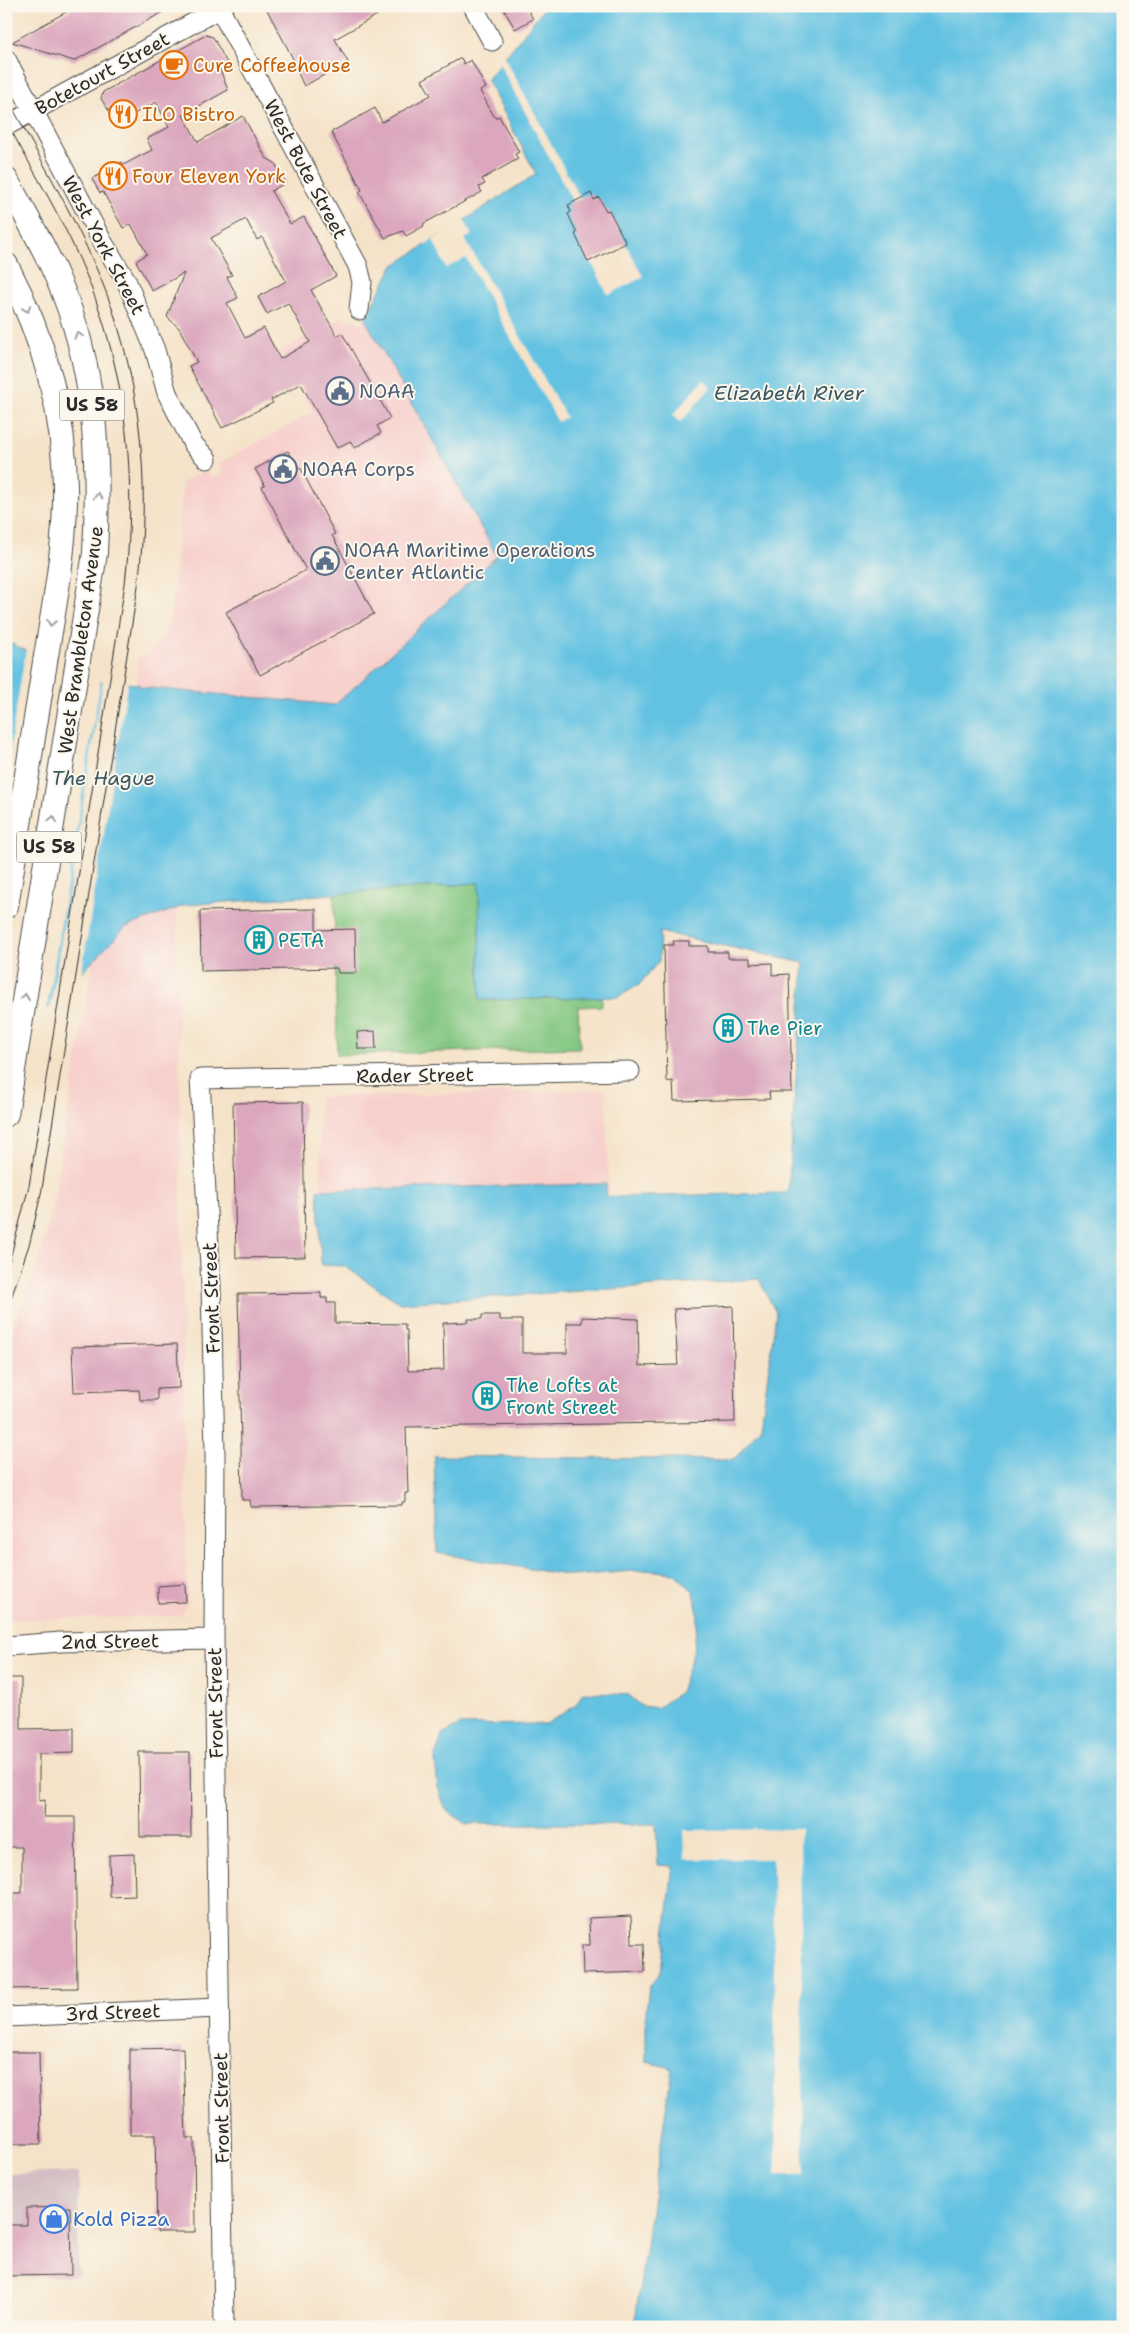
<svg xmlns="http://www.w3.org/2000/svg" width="1129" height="2333" font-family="'Shantell Sans',sans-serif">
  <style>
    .built { fill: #f7d0cc }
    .industrial { fill: #d2bec3 }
    .green { fill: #81c680; stroke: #567856 }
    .water { fill: #64c2e2; stroke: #487686 }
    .pier { fill: #f5e3c9 }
    .building { fill: #dca7be; fill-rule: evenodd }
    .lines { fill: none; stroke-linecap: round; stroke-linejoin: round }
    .minor-casing { stroke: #494743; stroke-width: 21 }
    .major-casing { stroke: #494743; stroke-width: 26 }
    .minor { stroke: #fff; stroke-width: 19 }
    .major { stroke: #fff; stroke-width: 24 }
    .tram { stroke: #2b2b2b; stroke-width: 1 }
    .oneway { stroke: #a0a0a0 }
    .labels { text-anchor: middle; stroke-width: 4; stroke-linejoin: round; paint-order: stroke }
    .shield { fill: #fbf7ec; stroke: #696865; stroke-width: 1 }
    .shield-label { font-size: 18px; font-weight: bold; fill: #2b2b2b }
    .food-label { font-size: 19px; fill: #c56008; stroke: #fbf7ec; text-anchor: start }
    .street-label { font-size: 19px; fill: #2b2b2b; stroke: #fbf7ec }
    .service-label { font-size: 19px; fill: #4e5e75; stroke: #fbf7ec; text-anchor: start }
    .culture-label { font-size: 19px; fill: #0d838f; stroke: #fbf7ec; text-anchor: start }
    .shop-label { font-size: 19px; fill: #366cbe; stroke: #fbf7ec; text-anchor: start }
    .water-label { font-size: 20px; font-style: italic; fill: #3c5862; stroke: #fbf7ec }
  </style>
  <rect width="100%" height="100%" fill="#fbf7ec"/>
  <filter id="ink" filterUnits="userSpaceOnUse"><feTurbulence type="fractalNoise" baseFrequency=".02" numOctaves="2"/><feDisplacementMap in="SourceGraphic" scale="10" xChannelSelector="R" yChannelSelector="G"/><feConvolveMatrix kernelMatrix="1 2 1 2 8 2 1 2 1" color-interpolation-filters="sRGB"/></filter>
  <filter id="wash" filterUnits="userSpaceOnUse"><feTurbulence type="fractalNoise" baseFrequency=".0096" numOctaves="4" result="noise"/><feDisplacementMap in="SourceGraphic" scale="20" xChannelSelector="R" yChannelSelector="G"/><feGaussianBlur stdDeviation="1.12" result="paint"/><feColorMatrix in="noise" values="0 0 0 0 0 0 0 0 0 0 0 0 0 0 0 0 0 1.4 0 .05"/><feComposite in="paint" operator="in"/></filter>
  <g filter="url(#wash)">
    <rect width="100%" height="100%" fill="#f5e3c9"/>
    <!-- built -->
    <g class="built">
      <polygon points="343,317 344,320 353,320 360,323 366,321 497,556 335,705 139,687 136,684 137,658 147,655 156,647 165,632 171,612 183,482 206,470 211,479 216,477 223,473 218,464 313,412 280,351"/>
      <polygon points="177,909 187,1604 181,1615 173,1616 6,1620 6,1347 40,1257 53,1204 93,959 126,927"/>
      <polygon points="606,1090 609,1197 321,1204 319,1097"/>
    </g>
    <!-- industrial -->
    <polygon class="industrial" points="79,2172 78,2277 6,2277 6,2174"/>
    <!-- green -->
    <polygon class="green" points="480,883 480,1000 602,997 602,1006 578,1007 580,1048 337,1055 334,894"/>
    <!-- water -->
    <polygon class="water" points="546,6 1123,6 1123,2327 634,2327 672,2068 646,2062 646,2011 649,1987 661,1972 673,1866 658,1865 656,1824 467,1824 446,1810 438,1787 435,1759 442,1735 460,1725 546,1724 576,1705 583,1692 629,1695 641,1706 657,1708 680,1692 693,1653 698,1614 694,1592 674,1573 645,1570 572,1576 437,1553 434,1456 734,1460 761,1426 776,1313 759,1279 400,1303 344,1266 321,1265 318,1190 606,1184 606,1197 788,1193 804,963 660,932 659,961 639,985 618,997 480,1000 479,883 186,905 126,927 6,1051 6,641 89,681 139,684 139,687 335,705 497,556 365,319 393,266 536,174 487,80"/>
    <!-- pier -->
    <g class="pier">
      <polygon points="504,56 580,198 591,193 594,199 599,197 606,211 608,210 643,277 608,295 577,233 581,231 568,205 573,202 499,63"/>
      <polygon points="464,219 472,235 465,239 566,417 558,422 466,258 446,268 433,240"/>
      <polygon points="703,380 711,387 681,422 673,415"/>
      <polygon points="26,649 90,679 101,679 46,1014 6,1054 6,770"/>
      <polygon points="103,679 128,681 81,977 50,1009"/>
      <polygon points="800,1829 804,2175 776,2175 773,1859 685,1859 684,1830"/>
    </g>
    <g id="blocks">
      <!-- building -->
      <g class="building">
        <polygon points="77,6 174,6 74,61 12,42"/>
        <polygon points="265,6 393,6 335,39 348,62 304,86 295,67 297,66"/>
        <polygon points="502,6 526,6 533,19 515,29"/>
        <path d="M 206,35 L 213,37 L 227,63 L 219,67 L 228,90 L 183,115 L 198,142 L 243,116 L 266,158 L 275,163 L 285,183 L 271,191 L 290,224 L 304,217 L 336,276 L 311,290 L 337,336 L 342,333 L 390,418 L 377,426 L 381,433 L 354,448 L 350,441 L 337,448 L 301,384 L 271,400 L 273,403 L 222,428 L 189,366 L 197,362 L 179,328 L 167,317 L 184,273 L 152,291 L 136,261 L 147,254 L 131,224 L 123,228 L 103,192 L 100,193 L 92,179 L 122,162 L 123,165 L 152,150 L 147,139 L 169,127 L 156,102 L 117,123 L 101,99 L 103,92 ZM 246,219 L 257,240 L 262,237 L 286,281 L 258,297 L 267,314 L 288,303 L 310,342 L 280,359 L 264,328 L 245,338 L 227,303 L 238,298 L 227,277 L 232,275 L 211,238 Z"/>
        <polygon points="461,58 464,64 471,60 486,88 480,91 495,118 499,116 519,152 515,154 518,159 482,179 485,184 479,187 482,192 423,224 424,226 406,236 403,231 385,238 359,192 362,190 331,132 375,108 382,122 431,95 422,80"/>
        <polygon points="591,193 594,200 599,197 606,211 609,210 626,243 588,262 575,234 577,233 568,214 571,212 568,205"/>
        <polygon points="288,451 297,469 300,467 335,534 332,535 374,614 260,675 226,612 306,570 262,487 265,486 255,469"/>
        <polygon points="316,909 316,930 355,929 356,973 338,973 337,968 201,971 200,911"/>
        <polygon points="673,941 689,941 689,946 708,946 708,952 728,952 728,958 750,958 750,964 772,963 772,975 789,974 792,1092 769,1092 770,1099 674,1101 673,1081 667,1082 664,945 674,945"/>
        <polygon points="375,1031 376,1049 358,1049 357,1032"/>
        <polygon points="303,1102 305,1257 236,1258 233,1103"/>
        <polygon points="321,1293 321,1298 327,1298 327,1303 335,1303 335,1323 405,1324 405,1330 407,1330 408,1371 444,1370 443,1323 468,1322 468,1319 482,1319 482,1315 500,1315 500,1320 522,1320 522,1353 567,1353 567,1323 582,1323 582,1317 638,1319 639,1366 678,1365 674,1309 733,1306 735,1422 406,1427 408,1493 405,1493 405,1502 402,1502 402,1505 251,1507 250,1500 242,1500 238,1294"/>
        <polygon points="177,1344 179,1388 157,1389 157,1400 140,1400 139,1390 74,1392 72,1347"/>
        <polygon points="185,1584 186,1602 158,1603 158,1586"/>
        <polygon points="6,1678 21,1678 21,1729 74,1728 74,1753 39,1754 39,1801 45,1800 44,1817 75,1817 77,1988 6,1989 6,1903 13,1903 13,1893 22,1893 22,1847 6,1847"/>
        <polygon points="139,1752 190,1752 191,1837 140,1837"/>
        <polygon points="134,1854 135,1896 110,1897 109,1855"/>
        <polygon points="631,1916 632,1944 644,1944 645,1972 583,1974 582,1945 590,1945 589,1918"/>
        <polygon points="183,2048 186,2138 194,2138 195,2232 157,2232 155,2135 130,2135 130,2049"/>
        <polygon points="6,2052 39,2052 41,2144 6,2144"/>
        <polygon points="70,2207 71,2275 6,2276 6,2225 27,2225 27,2208"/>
      </g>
    </g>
  </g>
  <g filter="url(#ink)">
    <use href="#blocks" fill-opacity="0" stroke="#494743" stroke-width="1"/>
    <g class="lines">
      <defs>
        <g id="minor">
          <polyline points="218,6 358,266 362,282 359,310"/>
          <polyline points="473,6 492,41"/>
          <polyline points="6,59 102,241 126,280 155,350 167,393 193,444 207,459"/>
          <polyline points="6,126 224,6"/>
          <polyline points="6,1646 61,1642 214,1639"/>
          <polyline points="6,2017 219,2008"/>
          <polyline points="224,2327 214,1639 215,1454 211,1286 200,1079 630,1071"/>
        </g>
        <g id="major">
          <path d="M 6,180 C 24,212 43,244 57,277 C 96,365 100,459 95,553 L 6,1114"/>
          <path d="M 6,265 C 44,338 67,418 65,501 C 64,562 51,622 42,681 C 30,756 18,831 6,906"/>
        </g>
      </defs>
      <!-- minor casing -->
      <use href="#minor" class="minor-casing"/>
      <!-- major casing -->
      <use href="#major" class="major-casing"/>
      <!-- minor -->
      <use href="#minor" class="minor"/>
      <!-- major -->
      <use href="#major" class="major"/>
      <!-- tram -->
      <g class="tram">
        <path d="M 6,96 C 37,153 71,210 97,270 C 141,370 151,480 138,586 L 42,1189 L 30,1242 L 6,1313"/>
        <path d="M 6,121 C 34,173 66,224 88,279 C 127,377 137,480 125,584 L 29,1186 L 6,1274"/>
      </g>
    </g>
    <!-- one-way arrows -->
    <defs><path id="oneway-chevron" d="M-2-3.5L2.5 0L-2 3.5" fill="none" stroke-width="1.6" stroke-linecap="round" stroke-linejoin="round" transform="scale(1.25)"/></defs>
    <g class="oneway">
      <use href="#oneway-chevron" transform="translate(27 309) rotate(68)"/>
      <use href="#oneway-chevron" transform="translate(78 335) rotate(-106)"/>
      <use href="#oneway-chevron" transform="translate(98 496) rotate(-90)"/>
      <use href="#oneway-chevron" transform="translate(51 623) rotate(99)"/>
      <use href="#oneway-chevron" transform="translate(53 819) rotate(-81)"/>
      <use href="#oneway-chevron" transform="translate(25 997) rotate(-81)"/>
    </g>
  </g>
  <!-- icons -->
  <defs>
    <symbol id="cafe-ring" viewBox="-11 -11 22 22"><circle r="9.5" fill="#fbf7ec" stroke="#e8710a" stroke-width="1.5"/><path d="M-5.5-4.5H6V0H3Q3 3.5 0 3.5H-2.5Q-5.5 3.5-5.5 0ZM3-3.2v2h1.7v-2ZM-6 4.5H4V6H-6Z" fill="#e8710a"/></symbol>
    <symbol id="restaurant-ring" viewBox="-11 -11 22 22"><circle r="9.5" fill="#fbf7ec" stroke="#e8710a" stroke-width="1.5"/><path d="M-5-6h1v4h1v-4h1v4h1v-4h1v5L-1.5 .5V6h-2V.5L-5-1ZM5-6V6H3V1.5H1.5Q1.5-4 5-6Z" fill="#e8710a"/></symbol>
    <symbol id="civic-ring" viewBox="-11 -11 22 22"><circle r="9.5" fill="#fbf7ec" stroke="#5c6f8a" stroke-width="1.5"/><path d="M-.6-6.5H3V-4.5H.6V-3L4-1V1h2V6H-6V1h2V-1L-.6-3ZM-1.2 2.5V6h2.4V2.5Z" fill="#5c6f8a"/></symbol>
    <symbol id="building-ring" viewBox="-11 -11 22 22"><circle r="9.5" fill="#fbf7ec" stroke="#0f9aa8" stroke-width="1.5"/><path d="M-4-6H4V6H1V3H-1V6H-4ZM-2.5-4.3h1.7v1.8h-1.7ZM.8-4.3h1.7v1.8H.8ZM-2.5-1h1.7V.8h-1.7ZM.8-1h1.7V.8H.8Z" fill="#0f9aa8"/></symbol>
    <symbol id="shop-ring" viewBox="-11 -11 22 22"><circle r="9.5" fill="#fbf7ec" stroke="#3f7fe0" stroke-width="1.5"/><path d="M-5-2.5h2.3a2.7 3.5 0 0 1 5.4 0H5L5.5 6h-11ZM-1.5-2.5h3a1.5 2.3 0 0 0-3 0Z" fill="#3f7fe0"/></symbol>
  </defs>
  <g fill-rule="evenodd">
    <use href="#cafe-ring" x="158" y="49" width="32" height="32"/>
    <use href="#restaurant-ring" x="107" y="98" width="32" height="32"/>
    <use href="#restaurant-ring" x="97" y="160" width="32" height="32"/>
    <use href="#civic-ring" x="324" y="375" width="32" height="32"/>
    <use href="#civic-ring" x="267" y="453" width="32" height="32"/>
    <use href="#civic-ring" x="309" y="545" width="32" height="32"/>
    <use href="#building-ring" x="243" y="924" width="32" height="32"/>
    <use href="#building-ring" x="712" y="1012" width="32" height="32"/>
    <use href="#building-ring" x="471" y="1380" width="32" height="32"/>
    <use href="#shop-ring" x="38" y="2203" width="32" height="32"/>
  </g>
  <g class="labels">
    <!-- shield labels -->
    <g class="shield">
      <rect x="59.5" y="389.5" width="65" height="31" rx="4"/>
      <rect x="16.5" y="831.5" width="65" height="31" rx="4"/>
    </g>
    <g class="shield-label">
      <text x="92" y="411">US 58</text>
      <text x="49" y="853">US 58</text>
    </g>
    <!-- food labels -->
    <g class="food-label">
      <text x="193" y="72">Cure Coffeehouse</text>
      <text x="142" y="121">ILO Bistro</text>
      <text x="132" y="183">Four Eleven York</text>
    </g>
    <!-- street labels -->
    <g class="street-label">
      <text transform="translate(102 73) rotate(-29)" y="7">Botetourt Street</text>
      <text transform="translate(306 169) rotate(62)" y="7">West Bute Street</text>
      <text transform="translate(104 245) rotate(62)" y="7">West York Street</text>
      <text transform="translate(80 640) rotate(-82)" y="7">West Brambleton Avenue</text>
      <text transform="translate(415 1075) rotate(-1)" y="7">Rader Street</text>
      <text transform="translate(211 1298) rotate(-92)" y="7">Front Street</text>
      <text transform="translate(110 1641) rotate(-1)" y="7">2nd Street</text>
      <text transform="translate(215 1703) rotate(-91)" y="7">Front Street</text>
      <text transform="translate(113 2012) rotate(-2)" y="7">3rd Street</text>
      <text transform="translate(221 2108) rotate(-91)" y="7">Front Street</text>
    </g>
    <!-- service labels -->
    <g class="service-label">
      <text x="359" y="398">NOAA</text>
      <text x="302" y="476">NOAA Corps</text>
      <text x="344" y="557">NOAA Maritime Operations<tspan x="344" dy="22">Center Atlantic</tspan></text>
    </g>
    <!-- culture labels -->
    <g class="culture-label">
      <text x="278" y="947">PETA</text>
      <text x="747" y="1035">The Pier</text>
      <text x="506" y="1392">The Lofts at<tspan x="506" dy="22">Front Street</tspan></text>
    </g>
    <!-- shop labels -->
    <g class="shop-label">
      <text x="73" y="2226">Kold Pizza</text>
    </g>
    <!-- water labels -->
    <g class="water-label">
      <text x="789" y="400">Elizabeth River</text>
      <text x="103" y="785">The Hague</text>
    </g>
  </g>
  <!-- margin -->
  <rect width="1129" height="2333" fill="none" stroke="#fbf7ec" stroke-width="25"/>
</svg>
